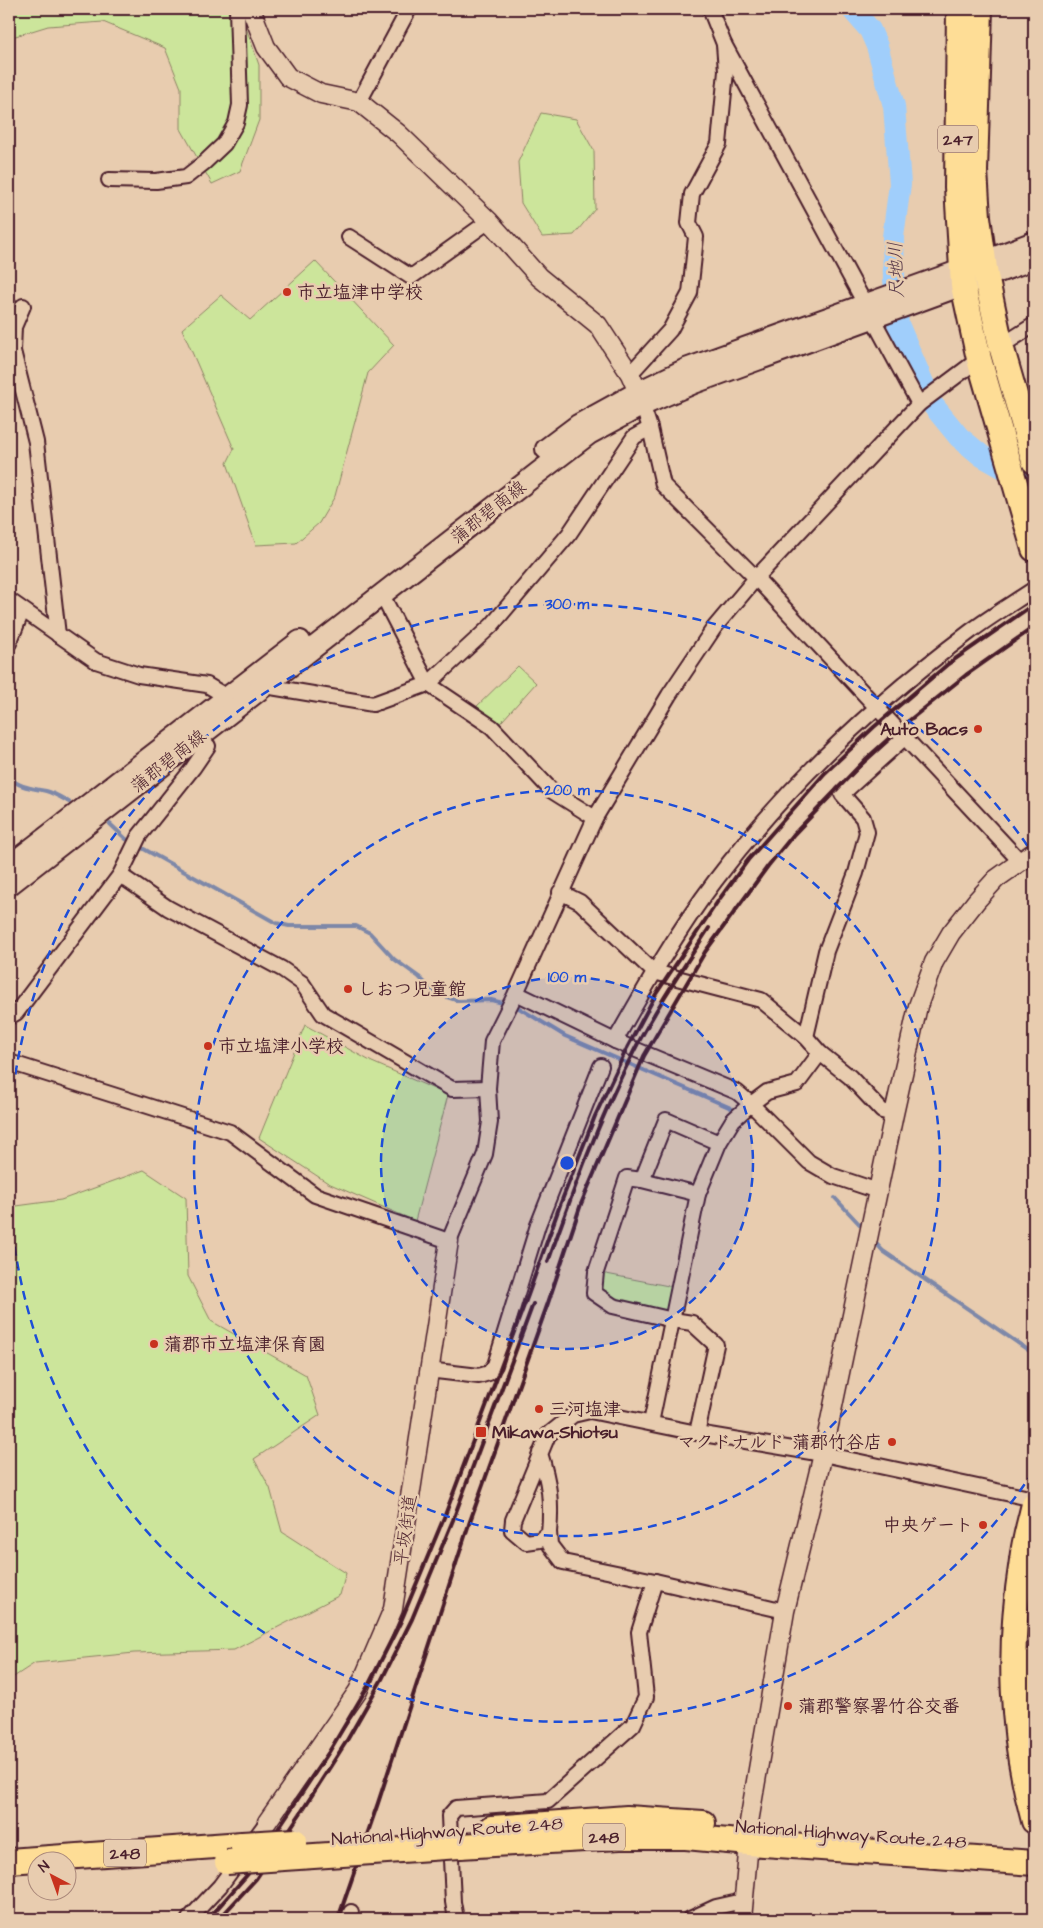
<svg xmlns="http://www.w3.org/2000/svg" width="1043" height="1928" font-family="'Architects Daughter','Klee One',sans-serif">
  <style>
    .green { fill: #cce59b; stroke: #8b8263 }
    .lines { fill: none; stroke-linecap: round; stroke-linejoin: round }
    .stream { stroke: #7e88a8; stroke-width: 4 }
    .river { stroke: #a0cefb; stroke-width: 22 }
    .minor-casing { stroke: #4a1f2b; stroke-width: 18 }
    .tertiary-casing { stroke: #4a1f2b; stroke-width: 21 }
    .secondary-casing { stroke: #4a1f2b; stroke-width: 24 }
    .trunk-casing { stroke: #4a1f2b; stroke-width: 28 }
    .minor { stroke: #e8ccaf; stroke-width: 14 }
    .tertiary { stroke: #e8ccaf; stroke-width: 18 }
    .secondary { stroke: #e8ccaf; stroke-width: 20 }
    .trunk { stroke: #fedd96; stroke-width: 24 }
    .rail { stroke: #4a1f2b; stroke-width: 4 }
    .trunk-bridge-casing { stroke: #4a1f2b; stroke-width: 28; stroke-linecap: butt }
    .trunk-bridge { stroke: #fedd96; stroke-width: 24 }
    .ring { fill: none; stroke: #1d4ed8; stroke-width: 2.5; stroke-dasharray: 9 6 }
    .poi-dot { fill: #c8321e; stroke: #e8ccaf; stroke-width: 2 }
    .labels { text-anchor: middle; stroke-width: 5; stroke-linejoin: round; paint-order: stroke }
    .shield { fill: #e8ccaf; stroke: #795353; stroke-width: 1 }
    .shield-label { font-size: 16px; font-weight: bold; fill: #4a1f2b }
    .poi-label { font-size: 18px; font-weight: bold; fill: #4a1f2b; stroke: #e8ccaf; text-anchor: start }
    .street-label { font-size: 18px; fill: #4a1f2b; stroke: #e8ccaf }
    .water-label { font-size: 19px; font-style: italic; fill: #57394a; stroke: #e8ccaf }
    .centre { fill: #1d4ed8; stroke: #e8ccaf; stroke-width: 2.5 }
    .ring-label { font-size: 15px; text-anchor: middle; font-weight: bold; fill: #1d4ed8; stroke: #e8ccaf; stroke-width: 5; stroke-linejoin: round; paint-order: stroke }
  </style>
  <rect width="100%" height="100%" fill="#e8ccaf"/>
  <filter id="ink" filterUnits="userSpaceOnUse"><feTurbulence type="fractalNoise" baseFrequency=".02" numOctaves="2"/><feDisplacementMap in="SourceGraphic" scale="10" xChannelSelector="R" yChannelSelector="G"/><feConvolveMatrix kernelMatrix="1 2 1 2 8 2 1 2 1" color-interpolation-filters="sRGB"/></filter>
  <g filter="url(#ink)">
    <!-- green -->
    <g class="green">
      <polygon points="9,9 228,9 243,19 259,65 259,120 240,171 212,184 181,129 181,88 165,48 103,22 48,26 9,38"/>
      <polygon points="541,113 576,119 594,151 595,209 574,235 542,237 521,203 518,162"/>
      <polygon points="315,261 394,345 368,373 335,496 319,523 296,543 256,545 227,463 234,449 182,329 221,295 250,320"/>
      <polygon points="518,666 536,683 494,730 470,713"/>
      <polygon points="305,1025 372,1062 448,1095 415,1221 328,1183 259,1138"/>
      <polygon points="144,1170 186,1198 188,1276 211,1321 306,1375 320,1415 254,1459 270,1488 282,1532 346,1573 340,1595 234,1650 134,1653 35,1663 9,1680 9,1207 61,1200"/>
      <polygon points="596,1272 679,1288 673,1320 594,1293"/>
    </g>
    <g class="lines">
      <!-- stream -->
      <g class="stream">
        <path d="M 9,777 C 20,788 31,788 46,791 C 54,793 62,798 69,802"/>
        <polyline points="110,824 126,839 276,923 289,926 356,926 370,933 394,959 419,977 435,993 459,1001 491,1000 507,1004"/>
        <polyline points="514,1005 565,1036 731,1108"/>
        <polyline points="835,1198 864,1229"/>
        <polyline points="873,1240 883,1251 1034,1354"/>
      </g>
      <!-- river -->
      <polyline class="river" points="852,9 870,30 877,46 894,106 900,184 893,237 894,279 898,324 932,404 959,437 982,456 1034,485"/>
      <defs>
        <g id="minor">
          <polyline points="710,9 724,44 865,304"/>
          <polyline points="359,102 409,9"/>
          <polyline points="109,180 156,181 186,177 205,162 224,144 236,123 240,105 237,9"/>
          <polyline points="349,237 411,277 489,221"/>
          <polyline points="23,306 14,327 13,351 36,442 58,635"/>
          <polyline points="873,319 919,404"/>
          <polyline points="1001,346 1034,325"/>
          <polyline points="630,374 670,330 690,293 696,237 689,223 692,194 719,144 726,71 724,44"/>
          <polyline points="640,398 650,428 663,485 756,578 1020,861"/>
          <polyline points="382,595 428,684 492,727 552,791 595,818"/>
          <polyline points="9,600 96,661 139,675 207,685 227,697 232,703"/>
          <polyline points="9,643 22,611"/>
          <polyline points="265,686 373,704 428,684 492,625 569,534 634,437 650,428"/>
          <polyline points="120,875 168,908 282,969 302,983 323,1014 452,1089 488,1088"/>
          <polyline points="560,892 580,902 654,972 761,1000 806,1037 820,1053 850,1077 882,1111 894,1114"/>
          <polyline points="516,993 615,1041 737,1092 751,1104 809,1162 833,1176 878,1191"/>
          <polyline points="9,1017 16,1013 120,875 139,836 193,768 208,746 191,743"/>
          <polyline points="806,1037 826,951 856,873 867,832 863,818 842,794 904,738"/>
          <path d="M 615,1041 C 646,986 677,931 715,881 C 787,785 876,702 971,631 C 991,616 1013,603 1034,589"/>
          <polyline points="9,1062 230,1132 315,1195 449,1241 485,1154 490,1122 488,1088 492,1041 516,993 595,818 669,695 714,628 756,578 919,404 979,359"/>
          <polyline points="642,1180 627,1178 596,1272 594,1293 613,1306 673,1320 692,1323 716,1345 697,1433"/>
          <polyline points="698,1194 642,1180 666,1120 719,1143"/>
          <polyline points="428,1370 479,1376 489,1373 495,1365 538,1225 601,1066"/>
          <polyline points="651,1423 698,1194 719,1143 733,1120 751,1104 767,1092 797,1084 820,1053"/>
          <path d="M 540,1453 C 549,1482 552,1501 549,1532 L 540,1540 L 526,1542 L 512,1530 L 513,1520 L 548,1435 L 573,1415 L 590,1411 L 697,1433 L 823,1454 L 1034,1499"/>
          <polyline points="549,1532 550,1545 563,1562 655,1581"/>
          <polyline points="189,1919 220,1886 267,1822"/>
          <polyline points="349,1919 351,1912"/>
          <polyline points="456,1919 453,1902 449,1816 456,1808 548,1801 633,1725 646,1697 639,1632 655,1581 785,1611"/>
          <polyline points="690,1919 716,1907 743,1901"/>
        </g>
        <g id="tertiary">
          <polyline points="251,9 266,47 288,77 321,94 359,102 399,134 489,221 539,277 598,325 630,374 638,392"/>
          <polyline points="267,1822 358,1691 393,1609 449,1241"/>
          <polyline points="742,1919 749,1843 748,1828 785,1611 823,1454 894,1114 918,1006 934,962 951,933 977,900 996,879 1034,852"/>
        </g>
        <g id="secondary">
          <polyline points="546,449 578,425 638,392 686,369 964,269 1034,242"/>
          <polyline points="9,866 300,641"/>
          <polyline points="9,885 539,472 589,434 643,405 694,383 1034,259"/>
        </g>
        <g id="trunk">
          <polyline points="959,9 957,187 963,285 979,359 1034,549"/>
          <polyline points="980,9 975,171 978,217 986,276 1001,346 1034,461"/>
          <path d="M 1034,1504 C 1030,1522 1024,1541 1022,1560 C 1008,1649 1010,1733 1034,1821"/>
          <polyline points="1034,1660 1034,1712"/>
          <polyline points="492,1828 627,1818 703,1823"/>
          <polyline points="460,1846 620,1837 686,1837 749,1843 1034,1863"/>
          <polyline points="9,1861 242,1844"/>
        </g>
      </defs>
      <!-- minor casing -->
      <use href="#minor" class="minor-casing"/>
      <!-- tertiary casing -->
      <use href="#tertiary" class="tertiary-casing"/>
      <!-- secondary casing -->
      <use href="#secondary" class="secondary-casing"/>
      <!-- trunk casing -->
      <use href="#trunk" class="trunk-casing"/>
      <!-- minor -->
      <use href="#minor" class="minor"/>
      <!-- tertiary -->
      <use href="#tertiary" class="tertiary"/>
      <!-- secondary -->
      <use href="#secondary" class="secondary"/>
      <!-- trunk -->
      <use href="#trunk" class="trunk"/>
      <!-- rail -->
      <g class="rail">
        <path d="M 548,1262 C 573,1191 599,1119 634,1051 C 656,1008 683,968 709,928"/>
        <polyline points="208,1919 248,1874 329,1752 368,1686 401,1621 445,1515 528,1295 560,1205 595,1116 627,1048 656,994 718,901 748,860 825,773 874,727 948,664 1034,604"/>
        <polyline points="219,1919 256,1879 300,1814 346,1742 382,1679 412,1619 453,1520 533,1304"/>
        <polyline points="338,1919 378,1803 469,1524 548,1303 581,1204 644,1056 705,952 768,866 794,834 866,759 906,723 966,675 1034,627"/>
      </g>
      <defs>
        <g id="trunk-bridge">
          <polyline points="242,1844 295,1841"/>
          <polyline points="227,1862 460,1846"/>
        </g>
      </defs>
      <!-- trunk-bridge casing -->
      <use href="#trunk-bridge" class="trunk-bridge-casing"/>
      <!-- trunk-bridge -->
      <use href="#trunk-bridge" class="trunk-bridge"/>
    </g>
  </g>
  <!-- distance rings -->
  <circle cx="567" cy="1163" r="186" fill="#1d4ed8" fill-opacity=".12"/>
  <g class="ring">
    <circle cx="567" cy="1163" r="186"/>
    <circle cx="567" cy="1163" r="373"/>
    <path d="M1033 1472A559 559 0 0 1 9 1192M9 1134A559 559 0 0 1 1033 854"/>
  </g>
  <!-- markers -->
  <g class="poi-dot">
    <circle cx="287" cy="292" r="5"/>
    <circle cx="978" cy="729" r="5"/>
    <circle cx="348" cy="989" r="5"/>
    <circle cx="208" cy="1046" r="5"/>
    <circle cx="154" cy="1344" r="5"/>
    <circle cx="539" cy="1409" r="5"/>
    <rect x="475" y="1426" width="12" height="12" rx="2.5"/>
    <circle cx="892" cy="1442" r="5"/>
    <circle cx="983" cy="1525" r="5"/>
    <circle cx="788" cy="1706" r="5"/>
  </g>
  <g class="labels">
    <!-- shield labels -->
    <g class="shield">
      <rect x="938" y="125.5" width="40" height="27" rx="4"/>
      <rect x="583" y="1823.5" width="42" height="27" rx="4"/>
      <rect x="104" y="1839.5" width="42" height="27" rx="4"/>
    </g>
    <g class="shield-label">
      <text x="958" y="145">247</text>
      <text x="604" y="1843">248</text>
      <text x="125" y="1859">248</text>
    </g>
    <!-- poi labels -->
    <g class="poi-label">
      <text x="297" y="298">市立塩津中学校</text>
      <text x="968" y="735" text-anchor="end">Auto Bacs</text>
      <text x="358" y="995">しおつ児童館</text>
      <text x="218" y="1052">市立塩津小学校</text>
      <text x="164" y="1350">蒲郡市立塩津保育園</text>
      <text x="549" y="1415">三河塩津</text>
      <text x="492" y="1438">Mikawa-Shiotsu</text>
      <text x="882" y="1448" text-anchor="end">マクドナルド 蒲郡竹谷店</text>
      <text x="973" y="1531" text-anchor="end">中央ゲート</text>
      <text x="798" y="1712">蒲郡警察署竹谷交番</text>
    </g>
    <!-- street labels -->
    <g class="street-label">
      <text transform="translate(488 512) rotate(-38)" y="6">蒲郡碧南線</text>
      <text transform="translate(168 761) rotate(-38)" y="6">蒲郡碧南線</text>
      <text transform="translate(405 1530) rotate(-82)" y="6">平坂街道</text>
      <text transform="translate(447 1831) rotate(-4)" y="6">National Highway Route 248</text>
      <text transform="translate(851 1834) rotate(4)" y="6">National Highway Route 248</text>
    </g>
    <!-- water labels -->
    <g class="water-label">
      <text transform="translate(895 270) rotate(-92)" y="7">尺地川</text>
    </g>
  </g>
  <circle cx="567" cy="1163" r="8" class="centre"/>
  <g class="ring-label">
    <text x="567" y="609">300 m</text>
    <text x="567" y="795">200 m</text>
    <text x="567" y="982">100 m</text>
  </g>
  <!-- margin -->
  <rect width="1043" height="1928" fill="none" stroke="#e8ccaf" stroke-width="30"/>
  <rect x="15" y="15" width="1013" height="1898" fill="none" stroke="#4a1f2b" stroke-width="2" filter="url(#ink)"/>
  <!-- north arrow -->
  <g transform="translate(52 1876) rotate(319)"><circle r="24" fill="#e8ccaf" stroke="#a9877a"/>
  <path d="M0-4L9 19L0 12L-9 19Z" fill="#c8321e"/>
  <text y="-8" font-size="14" font-weight="bold" text-anchor="middle" fill="#4a1f2b">N</text>
  </g>
</svg>
